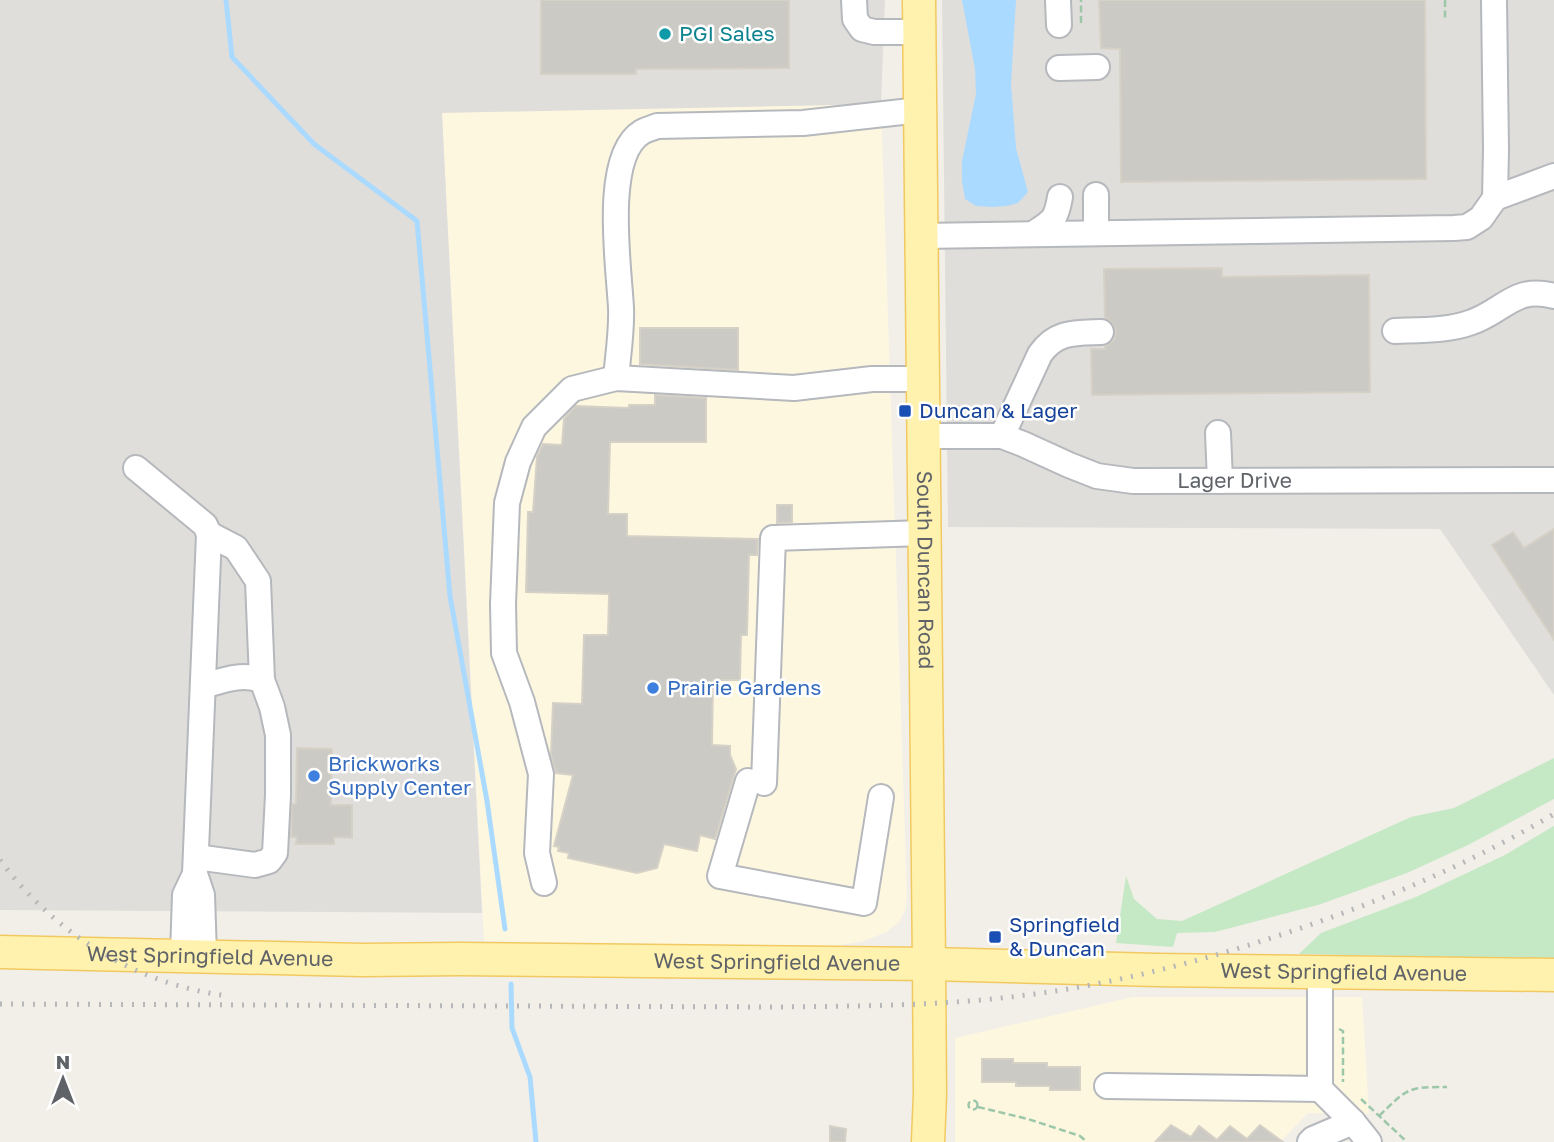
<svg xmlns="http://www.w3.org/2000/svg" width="1554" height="1142" font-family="'Golos Text',sans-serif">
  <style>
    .commercial { fill: #fef7e0 }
    .industrial { fill: #e0deda }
    .green { fill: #c5e8c5 }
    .water { fill: #aadaff }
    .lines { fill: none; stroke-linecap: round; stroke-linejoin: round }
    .stream { stroke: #aadaff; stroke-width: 5 }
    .building { fill: #cccac5; stroke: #d6d1c6; stroke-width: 2 }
    .minor-casing { stroke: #b5b8bc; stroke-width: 28 }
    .major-casing { stroke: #f2c960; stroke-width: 35 }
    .path { stroke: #9cc7a9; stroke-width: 2.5; stroke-dasharray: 7 3.5; stroke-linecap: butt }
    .minor { stroke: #fff; stroke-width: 24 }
    .major { stroke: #fff2af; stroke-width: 32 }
    .rail { stroke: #b6b7b8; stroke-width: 5; stroke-dasharray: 2 9; stroke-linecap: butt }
    .culture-dot { fill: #0f9aa8; stroke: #fff; stroke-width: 2.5 }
    .transit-dot { fill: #1a4fb4; stroke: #fff; stroke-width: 2.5 }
    .shop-dot { fill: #3f7fe0; stroke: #fff; stroke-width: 2.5 }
    .labels { text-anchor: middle; stroke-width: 5; stroke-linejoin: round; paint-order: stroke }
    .culture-label { font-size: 21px; fill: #0d838f; stroke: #fff; text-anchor: start }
    .transit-label { font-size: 21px; fill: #164399; stroke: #fff; text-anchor: start }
    .street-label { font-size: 21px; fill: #5f6368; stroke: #fff }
    .shop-label { font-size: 21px; fill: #366cbe; stroke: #fff; text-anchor: start }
  </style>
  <rect width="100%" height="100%" fill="#f1efe8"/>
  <!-- commercial -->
  <g class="commercial">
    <polygon points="881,104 907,898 905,910 899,922 886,932 864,941 829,947 484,941 442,112"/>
    <polygon points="1133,997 1362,997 1369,1114 1308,1113 1280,1142 955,1142 955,1038"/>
  </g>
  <!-- industrial -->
  <g class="industrial">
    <polygon points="0,0 885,0 881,104 442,113 482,913 0,910"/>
    <polygon points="942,0 1554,0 1554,695 1440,529 948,527"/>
  </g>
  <!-- green -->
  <g class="green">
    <polygon points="1554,758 1554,799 1468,845 1407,873 1318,905 1215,932 1177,933 1173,947 1116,943 1126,876 1134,899 1157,919 1182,921 1411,817 1454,808"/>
    <polygon points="1554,826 1554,959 1299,954 1321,933 1416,897 1505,855"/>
  </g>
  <!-- water -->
  <polygon class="water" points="962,0 1016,0 1011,84 1016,148 1028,192 1018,203 1007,206 992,207 976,206 965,199 962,181 962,161 976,94 975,69"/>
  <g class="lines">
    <!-- stream -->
    <g class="stream">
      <polyline points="226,0 232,57 314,144 417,221 450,596 487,801 505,929"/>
      <polyline points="511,984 512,1028 530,1077 536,1142"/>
    </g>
  </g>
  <!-- building -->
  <g class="building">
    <polygon points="541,0 789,0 789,68 636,69 636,74 541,74"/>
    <polygon points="1099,0 1425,0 1426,179 1121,182 1120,49 1101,48"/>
    <polygon points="1222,268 1222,277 1369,275 1370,392 1092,395 1091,349 1105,349 1105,346 1114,340 1116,332 1113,324 1105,318 1104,269"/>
    <polygon points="640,328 738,328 738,370 640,364"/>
    <polygon points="655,395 706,398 706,442 610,442 608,514 627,514 627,536 758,539 757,555 749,555 747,635 741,635 740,680 713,680 712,745 730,746 730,755 736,769 715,839 700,835 697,851 664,844 657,868 637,873 568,858 569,853 558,851 559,847 554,846 573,775 556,773 551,755 553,703 582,704 584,635 608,635 609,594 526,592 528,512 533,512 537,457 543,444 562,445 564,419 576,406 629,408 629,405 655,405"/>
    <polygon points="777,505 792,505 792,522 777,523"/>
    <polygon points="1554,529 1554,640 1492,545 1513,532 1524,548"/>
    <polygon points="297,748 332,749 331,805 352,805 352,838 334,837 334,844 296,844 297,837 291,837 292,804 296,804"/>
    <polygon points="982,1059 1013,1059 1013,1063 1047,1063 1047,1067 1080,1067 1080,1090 1050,1090 1050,1086 1016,1086 1016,1082 982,1082"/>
    <polygon points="1171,1125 1191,1137 1199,1126 1217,1140 1230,1126 1247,1139 1260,1125 1283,1142 1155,1142"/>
    <polygon points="830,1126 846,1129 845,1142 830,1142"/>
  </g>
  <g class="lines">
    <defs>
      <g id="minor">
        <polyline points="854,0 855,19 862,29 874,32 919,32"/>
        <polyline points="1058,0 1059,25"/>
        <polyline points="1059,68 1097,67"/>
        <polyline points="1096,195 1096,233"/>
        <polyline points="1495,198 1554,176"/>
        <path d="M 1033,234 C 1052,221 1056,221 1060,197"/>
        <polyline points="921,236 1454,228 1467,227 1481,218 1495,198 1496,149 1494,0"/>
        <path d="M 1395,331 C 1420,330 1448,331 1472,322 C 1504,311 1515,285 1554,296"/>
        <path d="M 616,378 C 618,355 622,331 621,308 C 619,267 602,156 642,132 C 647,129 653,128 657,126 L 803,123 L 920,110"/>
        <polyline points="1218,433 1220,481"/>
        <path id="s1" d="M 923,436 L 1002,436 L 1023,444 L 1069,465 L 1097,476 L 1133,481 L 1554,480"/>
        <path d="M 1002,436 L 1040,354 C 1056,331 1075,333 1101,332"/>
        <polyline points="136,468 205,525 209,534 195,874 202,895 204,956"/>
        <polyline points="209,534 236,548 258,581 262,680"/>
        <polyline points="748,781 720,876 864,903 881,797"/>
        <polyline points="764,783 773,538 924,533"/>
        <path d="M 196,857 L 255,865 L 269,861 L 275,853 L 278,795 L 278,735 L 272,707 L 262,680 C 240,673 224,680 203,686"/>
        <polyline points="544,883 537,853 541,774 522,702 504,653 503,604 507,503 518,462 534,427 572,389 616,378 794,388 872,379 923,379"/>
        <polyline points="183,955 185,895 195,874"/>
        <polyline points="1320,971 1320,1089 1353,1122 1369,1142"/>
        <polyline points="1107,1086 1320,1089"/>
        <polyline points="1310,1142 1313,1139 1353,1122"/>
      </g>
      <g id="major">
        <path id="s2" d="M 919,0 L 929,964 L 930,1094 L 928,1142"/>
        <path id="s3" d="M 0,952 L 362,960 L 460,959 L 929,964 L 1157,970 L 1554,975"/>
      </g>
    </defs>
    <!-- minor casing -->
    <use href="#minor" class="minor-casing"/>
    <!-- major casing -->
    <use href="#major" class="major-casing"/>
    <!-- path -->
    <g class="path">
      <polyline points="1445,0 1445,19"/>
      <polyline points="1081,23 1081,0"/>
      <polyline points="1339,1029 1343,1031 1343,1082"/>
      <polyline points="1361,1099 1407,1142"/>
      <circle cx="973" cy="1105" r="4.5"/>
      <polyline points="978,1107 1028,1119 1080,1136 1087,1142"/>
      <path d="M 1379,1116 C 1408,1088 1407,1087 1447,1087"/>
    </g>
    <!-- minor -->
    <use href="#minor" class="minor"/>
    <!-- major -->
    <use href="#major" class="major"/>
    <!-- rail -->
    <g class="rail">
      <path d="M 0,860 C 56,935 135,984 228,996"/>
      <path d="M 0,1004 L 773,1007 C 858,1006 943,1006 1027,995 C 1121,983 1214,958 1304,927 C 1391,897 1475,861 1554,814"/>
    </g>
  </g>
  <!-- markers -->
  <circle class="culture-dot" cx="665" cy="34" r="7"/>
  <g class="transit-dot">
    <rect x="898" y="404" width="14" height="14" rx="3.5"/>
    <rect x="988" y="930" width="14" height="14" rx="3.5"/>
  </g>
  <g class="shop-dot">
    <circle cx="653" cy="688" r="7"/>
    <circle cx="314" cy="776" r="7"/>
  </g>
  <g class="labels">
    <!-- culture labels -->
    <g class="culture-label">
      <text x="679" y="41">PGI Sales</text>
    </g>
    <!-- transit labels -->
    <g class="transit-label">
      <text x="919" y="418">Duncan &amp; Lager</text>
      <text x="1009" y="932">Springfield<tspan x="1009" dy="24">&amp; Duncan</tspan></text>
    </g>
    <!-- street labels -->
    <g class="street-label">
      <text dy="7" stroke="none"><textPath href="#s1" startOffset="320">Lager Drive</textPath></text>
      <text dy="7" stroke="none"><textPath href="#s2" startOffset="570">South Duncan Road</textPath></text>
      <text dy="7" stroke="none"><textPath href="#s3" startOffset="210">West Springfield Avenue</textPath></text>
      <text dy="7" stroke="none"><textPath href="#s3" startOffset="777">West Springfield Avenue</textPath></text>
      <text dy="7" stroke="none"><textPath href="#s3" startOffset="1344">West Springfield Avenue</textPath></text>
    </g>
    <!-- shop labels -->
    <g class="shop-label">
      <text x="667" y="695">Prairie Gardens</text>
      <text x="328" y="771">Brickworks<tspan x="328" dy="24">Supply Center</tspan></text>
    </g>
  </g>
  <!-- north arrow -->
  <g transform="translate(63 1079)" stroke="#ffffff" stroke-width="5" paint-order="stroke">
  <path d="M0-5L12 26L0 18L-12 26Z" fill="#5f6368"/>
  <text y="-10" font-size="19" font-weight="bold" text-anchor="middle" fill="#5f6368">N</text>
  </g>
</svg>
